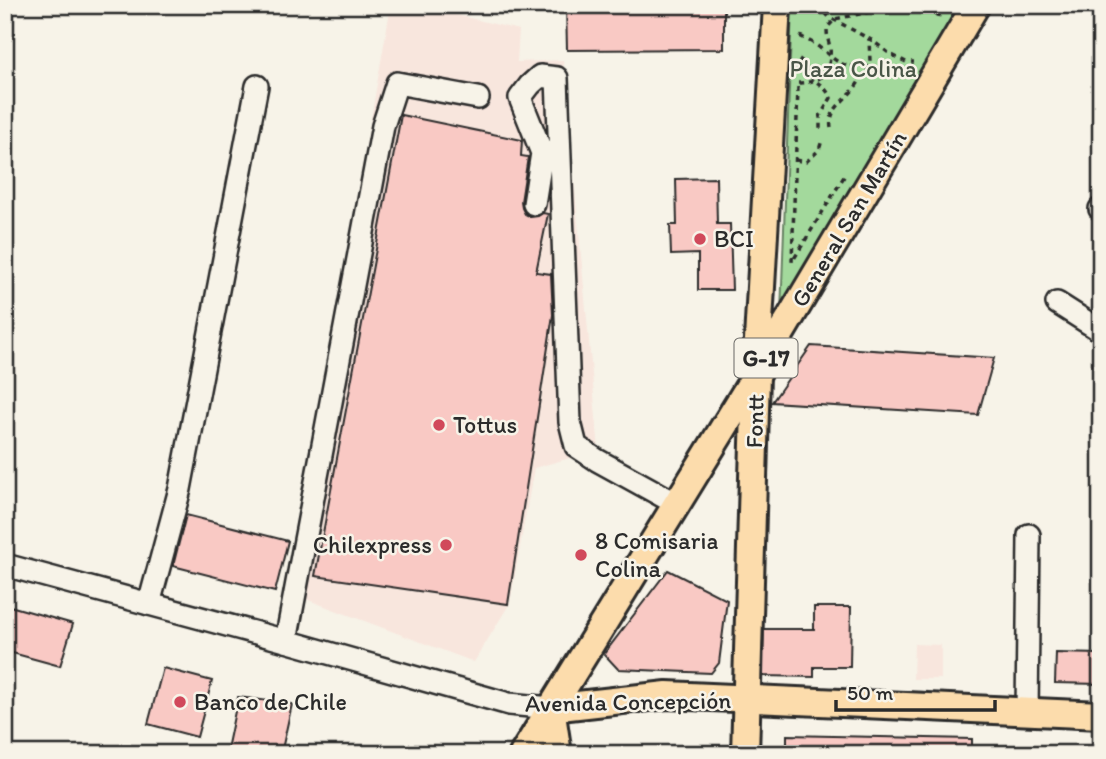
<svg xmlns="http://www.w3.org/2000/svg" width="1106" height="759" font-family="Itim,sans-serif">
  <style>
    .built { fill: #f8e6dd }
    .green { fill: #a3d99c; stroke: #678264; stroke-width: 2 }
    .building { fill: #f9c9c4; stroke: #2b2b2b; stroke-width: 2 }
    .lines { fill: none; stroke-linecap: round; stroke-linejoin: round }
    .minor-casing { stroke: #2b2b2b; stroke-width: 26 }
    .major-casing { stroke: #2b2b2b; stroke-width: 32 }
    .path { stroke: #2b2b2b; stroke-width: 3.5; stroke-dasharray: 5 5; stroke-linecap: butt }
    .minor { stroke: #f7f3e8; stroke-width: 21 }
    .major { stroke: #fcdcac; stroke-width: 26 }
    .poi-dot { fill: #d1495b; stroke: #f7f3e8; stroke-width: 2.5 }
    .labels { text-anchor: middle; stroke-width: 5; stroke-linejoin: round; paint-order: stroke }
    .shield { fill: #f7f3e8; stroke: #686764; stroke-width: 2 }
    .shield-label { font-size: 23px; font-weight: bold; fill: #2b2b2b }
    .park-label { font-size: 24px; fill: #495647; stroke: #f7f3e8 }
    .street-label { font-size: 24px; fill: #2b2b2b; stroke: #f7f3e8 }
    .poi-label { font-size: 24px; fill: #2b2b2b; stroke: #f7f3e8; text-anchor: start }
  </style>
  <rect width="100%" height="100%" fill="#f7f3e8"/>
  <filter id="ink" filterUnits="userSpaceOnUse"><feTurbulence type="fractalNoise" baseFrequency=".0143" numOctaves="2"/><feDisplacementMap in="SourceGraphic" scale="14" xChannelSelector="R" yChannelSelector="G"/><feConvolveMatrix kernelMatrix="1 2 1 2 8 2 1 2 1" color-interpolation-filters="sRGB"/></filter>
  <g filter="url(#ink)">
    <!-- built -->
    <g class="built">
      <polygon points="391,5 416,5 519,30 517,62 563,60 599,450 534,468 510,603 474,662 287,592"/>
      <polygon points="914,644 941,645 941,679 913,679"/>
    </g>
    <!-- green -->
    <polygon class="green" points="792,5 966,5 781,314"/>
    <!-- building -->
    <g class="building">
      <polygon points="566,5 724,5 724,49 567,50"/>
      <polygon points="401,115 522,140 521,156 528,157 521,202 522,208 525,214 531,217 538,216 543,213 548,214 536,272 551,274 553,315 508,604 315,576"/>
      <polygon points="716,178 717,224 730,224 732,290 698,290 698,254 671,255 670,225 677,225 676,179"/>
      <polygon points="811,346 994,358 978,415 772,402"/>
      <polygon points="186,515 288,541 275,592 173,566"/>
      <polygon points="668,570 727,600 719,663 711,673 618,669 604,654"/>
      <polygon points="10,606 73,624 60,666 5,651 5,623"/>
      <polygon points="814,607 851,607 850,667 814,667 814,677 763,676 764,629 814,629"/>
      <polygon points="1056,653 1101,654 1101,684 1055,683"/>
      <polygon points="163,668 212,681 197,737 148,724"/>
      <polygon points="238,697 292,704 281,754 226,754"/>
      <polygon points="787,735 972,739 972,754 787,754"/>
    </g>
    <g class="lines">
      <defs>
        <g id="minor">
          <polyline points="534,204 542,153 520,98 530,85 540,76 557,78 570,422 576,446 597,460 677,504"/>
          <polyline points="1100,209 1101,209"/>
          <polyline points="1057,303 1101,331"/>
          <polyline points="5,565 286,641 509,704 551,708"/>
          <polyline points="149,604 180,489 257,86"/>
          <polyline points="286,641 383,126 397,83 478,98"/>
          <polyline points="1027,712 1029,535"/>
        </g>
        <g id="major">
          <polyline points="551,708 667,695 1101,715"/>
          <polyline points="551,708 558,754"/>
          <polyline points="523,754 756,375 976,5"/>
          <polyline points="745,754 756,375 777,5"/>
        </g>
      </defs>
      <!-- minor casing -->
      <use href="#minor" class="minor-casing"/>
      <!-- major casing -->
      <use href="#major" class="major-casing"/>
      <!-- path -->
      <g class="path">
        <polyline points="819,5 829,17 873,41 890,54 906,62 914,62"/>
        <polyline points="897,5 941,16"/>
        <path d="M 800,36 C 807,40 814,43 820,48 C 838,62 846,73 870,61 L 869,39"/>
        <path d="M 799,59 C 806,64 805,68 809,74 C 816,84 825,85 831,98 L 820,116 L 820,130"/>
        <path d="M 798,83 C 810,83 818,80 827,73 C 829,65 831,56 830,47 C 828,40 827,36 827,28 L 835,19 L 869,12 L 876,5"/>
        <polyline points="798,87 792,262 845,175"/>
        <path d="M 831,128 C 828,110 844,101 854,89 C 860,81 865,72 869,63"/>
        <polyline points="796,160 806,162 819,150 822,140"/>
      </g>
      <!-- minor -->
      <use href="#minor" class="minor"/>
      <!-- major -->
      <use href="#major" class="major"/>
    </g>
  </g>
  <!-- markers -->
  <g class="poi-dot">
    <circle cx="700" cy="239" r="7"/>
    <circle cx="439" cy="425" r="7"/>
    <circle cx="446" cy="545" r="7"/>
    <circle cx="581" cy="555" r="7"/>
    <circle cx="180" cy="702" r="7"/>
  </g>
  <g class="labels">
    <!-- shield labels -->
    <rect class="shield" x="734.5" y="338.5" width="63" height="39" rx="5"/>
    <g class="shield-label">
      <text x="766" y="366">G-17</text>
    </g>
    <!-- park labels -->
    <g class="park-label">
      <text x="853" y="77">Plaza Colina</text>
    </g>
    <!-- street labels -->
    <g class="street-label">
      <text transform="translate(849 219) rotate(-59)" y="8">General San Martín</text>
      <text transform="translate(755 421) rotate(-88)" y="8">Fontt</text>
      <text transform="translate(628 702) rotate(-1)" y="8">Avenida Concepción</text>
    </g>
    <!-- poi labels -->
    <g class="poi-label">
      <text x="714" y="247">BCI</text>
      <text x="453" y="433">Tottus</text>
      <text x="595" y="549">8 Comisaria<tspan x="595" dy="28">Colina</tspan></text>
      <text x="432" y="553" text-anchor="end">Chilexpress</text>
      <text x="194" y="710">Banco de Chile</text>
    </g>
  </g>
  <!-- margin -->
  <rect width="1106" height="759" fill="none" stroke="#f7f3e8" stroke-width="28"/>
  <rect x="14" y="14" width="1078" height="731" fill="none" stroke="#2b2b2b" stroke-width="2.5" filter="url(#ink)"/>
  <!-- scale -->
  <path d="M836 700v10h159v-10" fill="none" stroke="#2b2b2b" stroke-width="3.5"/>
  <text x="847" y="700" font-size="21" fill="#2b2b2b" stroke="#f7f3e8" stroke-width="5" paint-order="stroke">50 m</text>
</svg>
